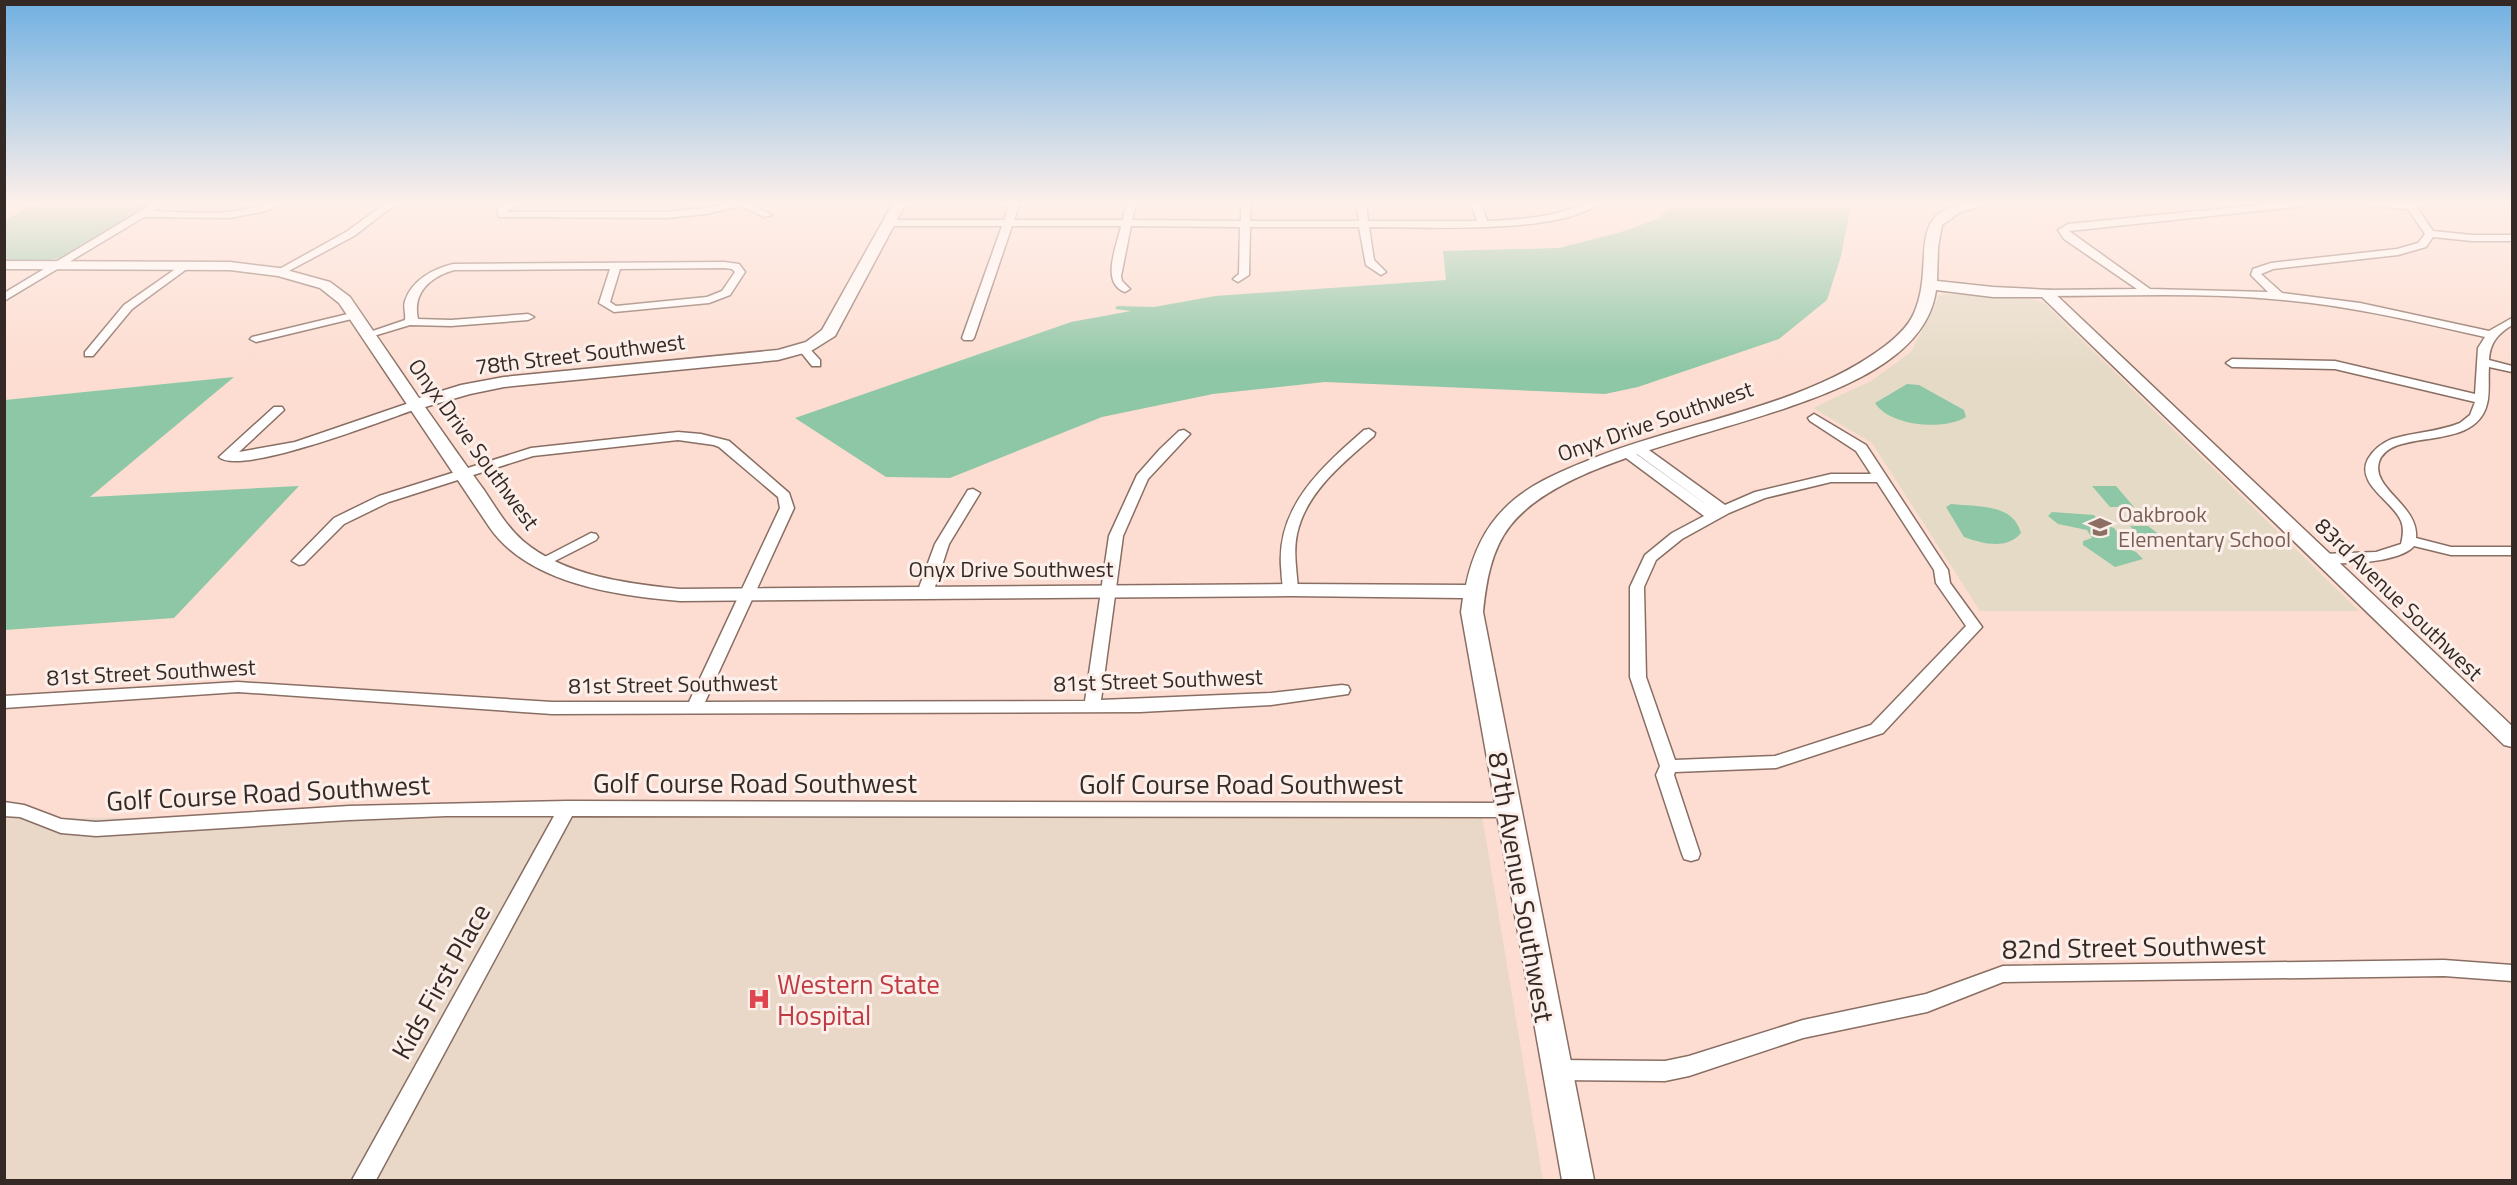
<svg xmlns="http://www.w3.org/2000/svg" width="2517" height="1185" viewBox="0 0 2517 1185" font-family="'Titillium Web',sans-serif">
  <rect width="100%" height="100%" fill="#fdddd1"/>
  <path fill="#e5dac6" d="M1946 294 2029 299 2043 302 2359 611H1980L1872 443 1813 408 1871 381 1911 352 1939 296Z"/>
  <path fill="#e9d8c7" d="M1482 815 1543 1180H5L4 818Z"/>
  <path fill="#8ec7a6" d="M37 203H152L62 257 42 263H5V220Z
    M1671 203H1851L1841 256 1827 300 1779 339 1638 387 1605 394 1325 382 1213 394 1102 417 950 478 886 477 795 418 1071 322 1131 311 1115 309 1117 306 1154 307 1215 296 1446 280 1443 251 1559 248 1621 232 1660 218Z
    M234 377 90 497 299 486 174 618 5 630V400Z
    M1907 384 1919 385 1964 410 1966 417C1944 431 1889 426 1875 403Z
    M2092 486H2116L2134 507H2110Z
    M1951 504C1977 507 2013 503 2021 533 2007 550 1983 544 1964 537L1946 507Z
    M2052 512 2094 515 2100 523 2114 528 2123 539 2120 546 2136 552 2143 559 2115 567 2083 545V541L2092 538 2087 530 2058 524 2048 516Z
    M2130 526H2148L2173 545 2150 549Z"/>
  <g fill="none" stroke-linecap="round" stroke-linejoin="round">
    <g stroke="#896e63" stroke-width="3">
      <path id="street" d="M154 203H165L153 211C179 212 205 214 230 212 248 210 265 202 282 203L267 211 230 218 144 217 4 301V293Z
        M386 203H397L354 236 283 274 274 272 346 232Z
        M505 203H516L507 212H666L706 208 731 203H749L772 215 764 217 741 206 706 214 666 218 499 217 497 210Z
        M1010 203H1020L1014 220H1123L1126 203H1136L1132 220 1241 221V203H1251L1250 221H1359L1356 203H1366L1368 221H1477L1471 203H1481L1487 221C1509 220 1531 219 1553 214 1569 211 1583 202 1599 203 1561 235 1420 227 1369 227L1374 260 1386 272 1381 275 1366 265 1359 227H1250L1249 275 1238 282 1233 279 1239 274 1240 227 1131 226 1121 276 1122 281 1130 289 1125 292C1100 283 1117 246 1121 226H1012L974 338 972 340H964L962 338 1002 226H888L883 223 888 220H1004Z
        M2279 203H2309L2304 206 2069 231 2150 289 2268 292 2251 275 2253 269 2271 263 2397 249 2418 243 2425 234 2408 209 2374 206 2369 203H2414L2433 231 2472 235H2512V241H2472L2433 237 2426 247 2398 255 2273 269 2261 274 2282 293 2360 303 2489 331 2512 318V325C2498 334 2490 342 2489 360L2512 366V372L2489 367C2488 378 2490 393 2487 404 2475 454 2391 426 2379 462 2371 489 2419 505 2416 538L2451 547H2512V555H2451L2414 546C2400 563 2337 566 2317 561L2315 558 2317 555 2322 554 2376 552 2401 544C2403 536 2404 528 2401 521 2393 501 2355 484 2368 459 2374 449 2382 443 2392 439 2415 432 2438 432 2460 423L2470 415 2475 402 2335 369 2232 367 2226 363 2232 359 2335 361 2475 394 2478 348 2485 337C2418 322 2352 306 2283 300 2204 292 2125 296 2046 296L2041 293 2046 290 2137 289 2064 239 2058 230 2068 224Z
        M724 262 739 264 745 272 730 295 709 303 614 312 599 303 610 269 454 270C430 277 412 293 418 319L451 320 528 314 534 317 528 320 451 326 410 325 367 338 361 335 405 320C406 314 403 307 405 301 412 280 433 269 453 264ZM724 268 732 269 735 272 722 291 707 297 616 306 610 302 620 269Z
        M184 263 188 264V268L132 309 93 356H85V352L124 305Z
        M356 312 360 313V317L256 342 250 339 252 337Z
        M804 346 808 347 820 360V366H812L800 351 798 349Z
        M415 401 419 402 421 405 419 408C390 418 240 477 219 457L274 407H282L284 410 239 452 295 442Z
        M1814 414 1866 445 1948 570 1950 583 1982 627 1883 733 1776 768 1675 772 1674 775 1700 854 1698 859 1691 861 1684 859 1682 854 1656 775 1660 766 1630 677V587L1645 555 1672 533 1704 516 1618 452 1620 449H1630L1714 510 1632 451 1631 448 1632 445H1642L1725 505 1755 492 1831 474H1871L1856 451 1810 421 1808 418ZM1831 482H1877L1934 570 1936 583 1966 626 1871 725 1775 756 1675 760 1646 677 1644 587 1656 560 1682 539 1729 513 1765 498Z
        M1369 429 1375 433 1374 436C1343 463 1306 492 1297 534 1293 553 1297 571 1298 590L1296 593H1286C1281 586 1282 575 1281 566 1277 506 1323 466 1364 430Z
        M1184 430 1190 434 1148 479 1123 536 1101 700 1271 693 1342 685 1348 686 1350 690 1348 694 1271 705 1140 712 552 714 238 692 4 708V696L238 682 552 702H689L780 508 778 497 719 447 714 445 678 440 533 456 389 502 344 524 304 564 299 565 292 561 334 518 379 496 531 448 678 432 701 434 729 441 789 493 794 508 705 702 1085 701 1109 536 1137 475 1160 449 1179 431Z
        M973 489 980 493 949 544 933 593 925 598 920 596 917 593 935 544 968 490Z
        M591 533 596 534 598 537 596 540 547 565H537L535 562Z
        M567 801 1509 803 1515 805 1518 810 1515 815 1509 817 572 816 376 1180H352L554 816H446L349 820 96 836 61 833 20 817 4 816V802L24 805 61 819 96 822 349 806Z
        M2444 960 2512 965V981L2444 976 2003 982 1927 1012 1803 1038 1689 1076 1665 1081 1556 1080 1548 1077 1545 1070 1548 1063 1556 1060 1665 1061 1689 1056 1803 1020 1926 994 2003 966Z"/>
    </g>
    <g stroke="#896e63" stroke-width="3">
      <path id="secondary" d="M893 203H906L835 336 811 351 778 360 504 387 470 394 425 407C445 435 464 463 484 490 496 508 507 527 523 541 564 576 629 584 680 589L1291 584 1466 585C1472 557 1483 530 1504 509 1528 484 1562 471 1594 458 1686 421 1805 407 1885 346 1898 336 1911 324 1916 308 1935 259 1902 203 1981 203L1980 206 1959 213 1942 225 1938 247 1937 281 1993 287 2051 290 2512 726V747L2504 745 2042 297H1993L1936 290C1917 428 1591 422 1510 526 1491 550 1486 583 1483 612L1594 1180H1562L1461 612 1463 598 1291 596 680 601C618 596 529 584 490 528L339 303 320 288 278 276 230 270 4 269V261L230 262 279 268 330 282 350 297 419 398 461 385 504 377 778 350 806 342 822 330Z"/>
    </g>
    <use href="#street" fill="#fff" fill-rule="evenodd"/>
    <use href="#secondary" fill="#fff" fill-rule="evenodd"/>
  </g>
  <linearGradient id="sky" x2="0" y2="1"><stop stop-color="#70b0e2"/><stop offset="0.55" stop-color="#fef0ea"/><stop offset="1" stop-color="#fef0ea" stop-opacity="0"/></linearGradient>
  <rect width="2517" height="369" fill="url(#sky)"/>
  <defs>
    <g id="school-bare" transform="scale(1.8)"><path d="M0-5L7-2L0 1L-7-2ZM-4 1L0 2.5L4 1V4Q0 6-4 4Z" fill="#8d6e63" stroke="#fcefea" stroke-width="2.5" paint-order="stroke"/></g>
    <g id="hospital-bare" transform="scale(1.8)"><path d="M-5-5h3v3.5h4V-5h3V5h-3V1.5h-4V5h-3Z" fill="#e0444e" stroke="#fcefea" stroke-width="2.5" paint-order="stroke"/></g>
  </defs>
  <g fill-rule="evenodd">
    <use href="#school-bare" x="2100" y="527"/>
    <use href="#hospital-bare" x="759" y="999"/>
  </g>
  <g text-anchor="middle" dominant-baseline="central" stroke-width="6" stroke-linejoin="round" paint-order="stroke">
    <g font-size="22" fill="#352925" stroke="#fcefea">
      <text transform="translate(580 354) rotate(-7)">78th Street Southwest</text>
      <text transform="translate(1655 421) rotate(-19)">Onyx Drive Southwest</text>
      <text transform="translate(474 444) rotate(54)">Onyx Drive Southwest</text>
      <text x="1011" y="569">Onyx Drive Southwest</text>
      <text transform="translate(2399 599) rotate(44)">83rd Avenue Southwest</text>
      <text transform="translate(151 672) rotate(-3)">81st Street Southwest</text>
      <text transform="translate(1158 680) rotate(-2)">81st Street Southwest</text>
      <text transform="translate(673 684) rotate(-1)">81st Street Southwest</text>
    </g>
    <g font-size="22" fill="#785e54" stroke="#fcefea" text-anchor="start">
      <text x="2118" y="514">Oakbrook<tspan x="2118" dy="25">Elementary School</tspan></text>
    </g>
    <g font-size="27" fill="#352925" stroke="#fcefea">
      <text x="755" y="782">Golf Course Road Southwest</text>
      <text x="1241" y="783">Golf Course Road Southwest</text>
      <text transform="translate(268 792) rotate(-3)">Golf Course Road Southwest</text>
      <text transform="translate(1522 887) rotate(80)">87th Avenue Southwest</text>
      <text transform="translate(2134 946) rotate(-1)">82nd Street Southwest</text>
      <text transform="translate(440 981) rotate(-61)">Kids First Place</text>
    </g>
    <g font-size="27" fill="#be3a42" stroke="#fcefea" text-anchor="start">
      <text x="777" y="983">Western State<tspan x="777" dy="31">Hospital</tspan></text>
    </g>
  </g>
  <rect width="2517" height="1185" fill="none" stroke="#352925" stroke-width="12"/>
</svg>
